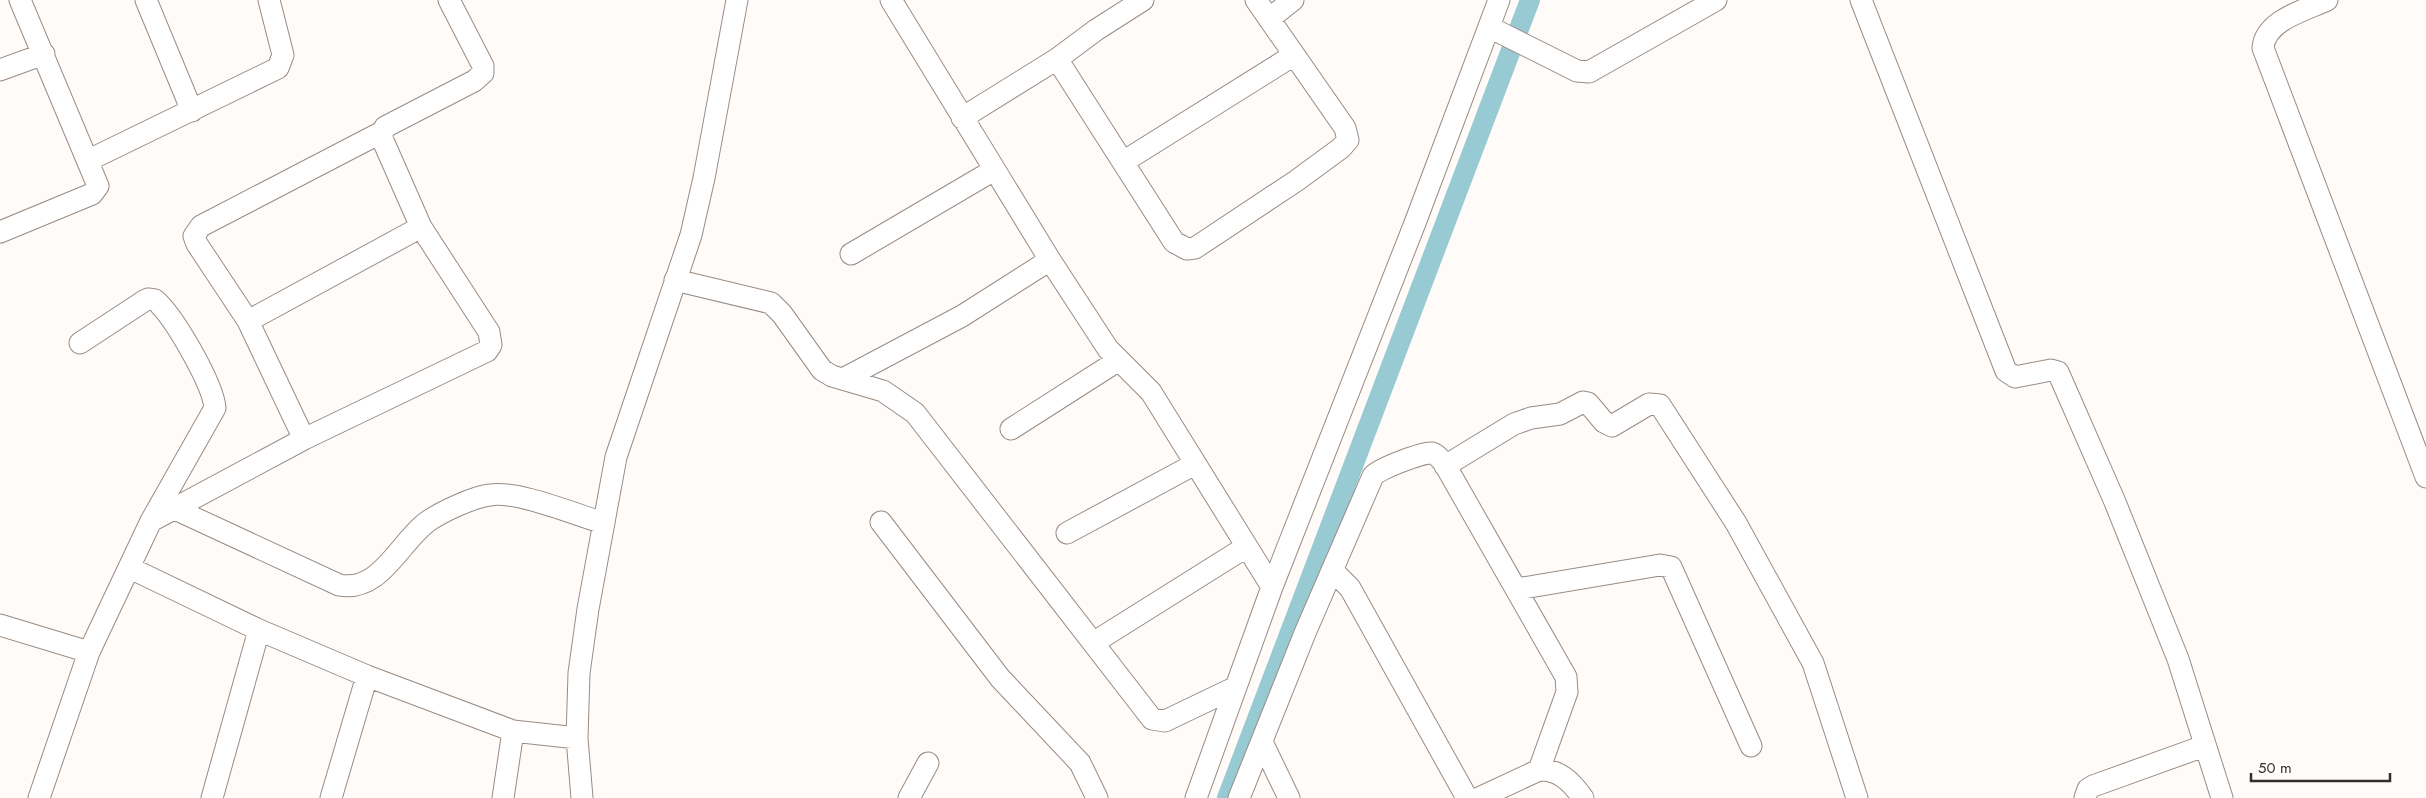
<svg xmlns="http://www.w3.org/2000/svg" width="2426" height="798" viewBox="0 0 2426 798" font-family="Jost,sans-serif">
  <rect width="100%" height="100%" fill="#fefbf9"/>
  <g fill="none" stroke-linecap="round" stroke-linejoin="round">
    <path stroke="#97cad3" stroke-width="20" d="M1227 798 1530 0"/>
    <g stroke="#998b83" stroke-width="23">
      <path id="minor" d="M146 0 192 111
        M891 0 1050 260 1108 349 1151 392 1272 587
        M1861 0 2006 371 2015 377 2051 370 2058 372 2062 381 2115 502 2178 659 2222 798
        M2327 0C2306 10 2265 20 2263 48L2426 477
        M1269 19 1293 0
        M1489 27 1577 71 1589 72 1716 0
        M1057 59 1174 242 1187 249 1195 248 1296 181 1341 148 1348 140 1345 128 1256 0
        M0 70 44 54
        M962 118 1057 59 1096 30 1143 0
        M89 160 278 68 283 55 269 0
        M1123 162 1294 55
        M0 232 92 194 98 186 20 0
        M851 254 994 170
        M675 280 771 303 782 314 822 370 832 376 883 391 915 413 1152 719 1165 721 1236 687
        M248 321 421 227
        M843 379 962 316 1050 260
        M1011 429 1119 360
        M304 439 248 321 197 244 194 236 201 226 382 132
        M1445 466 1514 424 1531 418 1560 414 1583 402 1588 403 1604 422 1612 426 1649 404 1660 405 1736 523 1813 663 1857 798
        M175 509 339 585C380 593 399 543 427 522 441 512 473 497 490 495 517 490 576 515 604 523
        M151 521 304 439 487 351 491 345 489 332 421 227 381 136 385 127 474 81 483 73V66L449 0
        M881 522 1000 678 1080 763 1097 798
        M1067 533 1195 464
        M130 568 259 630 367 676 513 731 577 738
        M1332 570 1350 588 1467 798
        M1517 589 1660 565 1671 567 1751 746
        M0 625 89 652
        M1093 643 1246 547
        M1262 742 1289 798
        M39 798 89 652 151 521 215 408C213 384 174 316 155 300L148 299 144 301 80 343
        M212 798 259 630
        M331 798 367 676
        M503 798 513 731
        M582 798 577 738 579 673 588 609 616 457 691 235 704 178 737 0
        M909 798 928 763
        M1196 798 1272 587 1415 223 1499 0
        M1239 798 1305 633 1373 476C1378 469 1423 452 1432 453 1437 454 1440 459 1444 463L1566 677 1567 692 1539 770
        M1479 798 1539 770C1560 769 1572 783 1583 798
        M2085 798 2088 789 2093 786 2204 746"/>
    </g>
    <use href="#minor" stroke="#fff" stroke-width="21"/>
  </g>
  <path d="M2251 773v8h139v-8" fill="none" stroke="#352f2c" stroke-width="2.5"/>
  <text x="2258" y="773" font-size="15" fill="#352f2c" stroke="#ffffff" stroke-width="4" paint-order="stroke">50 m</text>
</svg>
